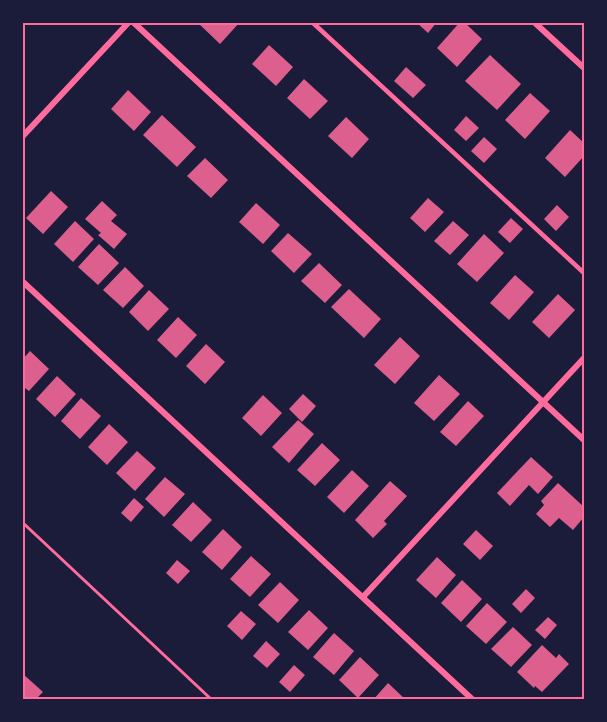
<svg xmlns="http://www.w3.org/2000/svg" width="607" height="722" viewBox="0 0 607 722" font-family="'Libre Baskerville',serif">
  <rect width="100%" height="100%" fill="#1b1b3a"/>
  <path fill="#dd5f8e" d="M197 22H240L220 44Z
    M416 22H437L428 33Z
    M460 22H464L482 39 457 67 437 48Z
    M269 45 293 67 276 86 252 64Z
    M490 55 521 84 497 110 465 81Z
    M406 67 426 85 413 98 394 81Z
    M304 79 328 101 310 119 287 98Z
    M128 90 151 112 134 131 111 109Z
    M530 93 550 111 525 139 505 120Z
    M162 115 196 147 177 167 143 135Z
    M466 116 479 128 466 141 454 130Z
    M346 117 369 139 352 158 328 136Z
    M570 130 584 143V156L565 177 545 158Z
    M484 137 497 149 484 163 471 151Z
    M205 158 228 180 211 198 187 176Z
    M51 191 68 207 43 234 26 218Z
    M428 198 444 212 425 232 410 218Z
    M102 201 117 215 111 221 127 234 114 249 98 235 101 233 85 219Z
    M256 203 280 225 263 244 239 222Z
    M557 205 569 217 556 231 544 219Z
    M511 218 523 229 510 243 498 232Z
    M75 221 94 239 73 262 54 244Z
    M453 221 469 235 450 255 434 241Z
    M288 233 312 254 294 273 271 251Z
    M484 234 504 253 477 282 457 264Z
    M99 244 119 263 98 285 78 267Z
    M319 263 342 285 325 303 301 281Z
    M125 267 144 286 123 308 103 290Z
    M515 275 534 292 509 320 490 303Z
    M349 289 381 319 364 338 331 307Z
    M149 290 169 309 148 331 129 312Z
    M558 294 575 310 549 338 532 322Z
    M178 317 197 335 176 358 157 340Z
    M400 337 420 356 395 384 374 365Z
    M206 344 225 362 205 384 186 366Z
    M30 351 49 369 29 391 22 386V360Z
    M439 375 460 394 434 421 414 403Z
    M57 376 76 394 55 417 36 399Z
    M303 394 316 406 302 422 289 409Z
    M263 395 282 413 261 436 242 418Z
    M81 398 101 416 80 439 61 421Z
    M468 401 484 416 456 446 440 432Z
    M298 420 314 434 289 463 272 447Z
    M109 424 128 442 107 465 88 447Z
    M322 443 340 460 315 486 297 470Z
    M137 451 156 468 135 491 116 473Z
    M531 457 553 477 538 494 529 485 510 506 497 493Z
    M352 470 369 486 344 513 327 497Z
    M165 477 185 494 164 517 145 499Z
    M390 481 407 496 384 521 387 524 373 538 355 520Z
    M558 483 584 507V517L573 530 559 518 550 527 536 514 544 505 541 501Z
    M134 498 144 507 131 522 121 513Z
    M193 502 212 520 191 542 172 525Z
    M223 529 242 547 222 570 202 552Z
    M476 530 493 546 480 560 463 544Z
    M251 556 271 574 250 597 230 579Z
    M437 557 456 575 436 598 416 580Z
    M177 560 190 571 178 584 166 573Z
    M462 580 482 599 461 622 441 603Z
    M280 582 299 600 278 623 258 605Z
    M526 589 535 598 521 613 512 604Z
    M487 603 507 622 486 644 466 626Z
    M309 610 328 628 308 650 288 632Z
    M241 611 256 624 242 640 227 626Z
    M548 617 557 625 545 639 535 630Z
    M513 627 532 645 511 667 491 649Z
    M334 633 354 651 334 675 313 657Z
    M266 641 280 654 267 668 253 656Z
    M542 645 556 658 559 654 569 664 542 692 535 686 534 688 517 672Z
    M360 657 379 675 358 698 339 680Z
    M294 665 305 675 290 692 279 682Z
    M22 673 43 692 35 700H22Z
    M388 683 406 700H373Z"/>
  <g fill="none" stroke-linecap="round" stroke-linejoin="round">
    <path stroke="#ff6b9d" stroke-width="3" d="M22 522 212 700"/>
    <path stroke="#ff6b9d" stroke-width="4.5" d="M312 22 584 273"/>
    <path stroke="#ff6b9d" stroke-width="6" d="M133 22 584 440
      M534 22 584 68
      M22 137 129 22
      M22 281 473 700
      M363 597 584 358"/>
  </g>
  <rect width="607" height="722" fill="none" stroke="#1b1b3a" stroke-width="48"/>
  <rect x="24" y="24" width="559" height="674" fill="none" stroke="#ff6b9d" stroke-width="2"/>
</svg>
